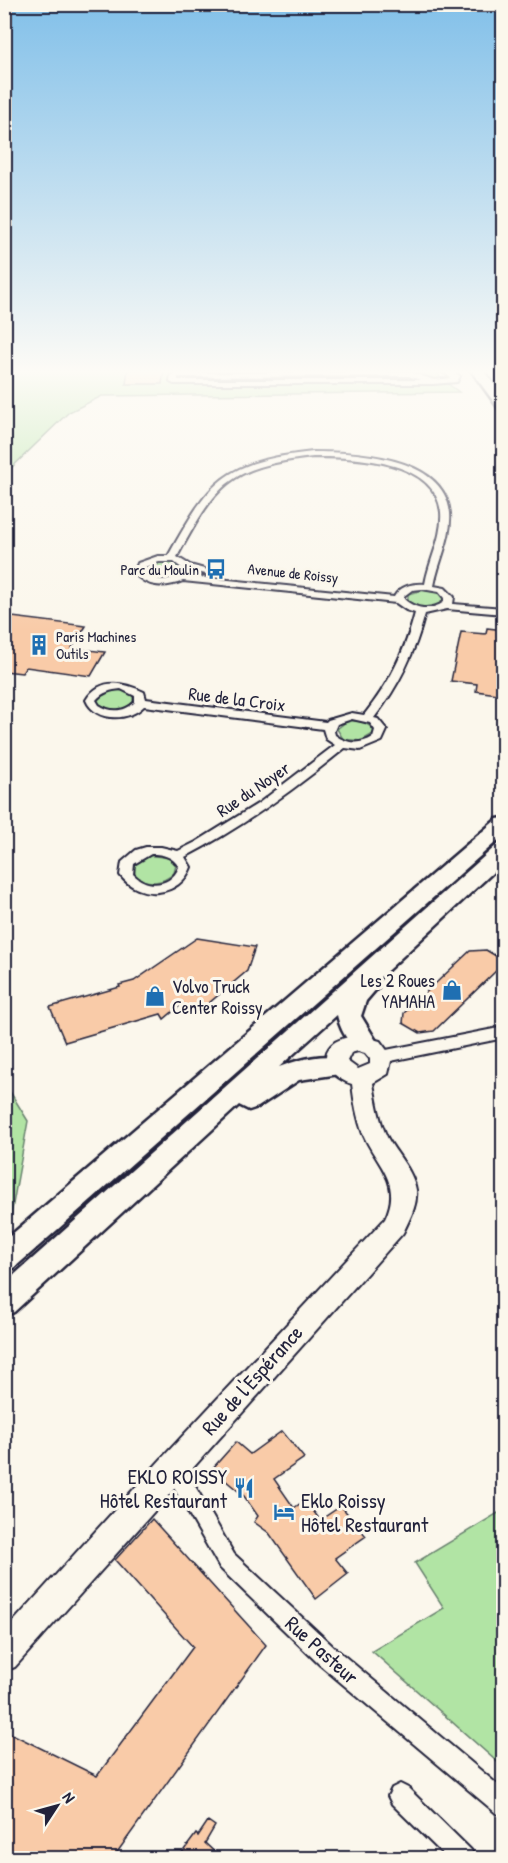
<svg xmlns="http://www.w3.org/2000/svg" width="508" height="1863" viewBox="0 0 508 1863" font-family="'Patrick Hand',sans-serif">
  <rect width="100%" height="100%" fill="#fbf7ec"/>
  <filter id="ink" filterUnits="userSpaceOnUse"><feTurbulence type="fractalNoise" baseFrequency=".0167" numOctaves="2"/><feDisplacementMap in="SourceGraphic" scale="12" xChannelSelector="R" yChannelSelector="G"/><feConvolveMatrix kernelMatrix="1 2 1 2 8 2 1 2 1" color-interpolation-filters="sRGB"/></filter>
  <g filter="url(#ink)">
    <path fill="#b1e4a4" stroke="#6a8370" stroke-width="1.5" d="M5 369H437L440 378 459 392 102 396 69 412 5 474Z
      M158 562 177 563 183 571C174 581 161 581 149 576L145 571 147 566Z
      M423 590 440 593 444 598V603C432 610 419 610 408 602V594Z
      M114 690 126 691 133 696V702C124 711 111 712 99 705L97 702 100 695Z
      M347 721C357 720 368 721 374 731L373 734 361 741 343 739 337 729Z
      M149 855 169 858 176 865 174 873C163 884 146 885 135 875L134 865 137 861Z
      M4 1082 28 1121 10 1221 5 1226Z
      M503 1510V1767L372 1651 444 1608 415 1563Z"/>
    <path fill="#f9cba8" stroke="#22223b" stroke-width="1.5" d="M128 369H164L162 384H126Z
      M4 616 86 626 72 648 105 652 91 676 26 667 22 673 4 671Z
      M487 628 504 630V695L476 691 477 684 451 681 461 632 486 634Z
      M197 938 255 947 247 971 197 1013 182 1004 164 1019 161 1014 65 1042 50 1007 120 987 119 985 134 981Z
      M486 950 496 956 500 967 434 1031 420 1033 403 1023 404 1013 470 951Z
      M282 1431 304 1458 274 1479 294 1508 305 1500 320 1520 341 1506 366 1536 335 1558 348 1574 316 1599 269 1533 254 1522 258 1516 244 1496 212 1469 236 1442 250 1454Z
      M152 1519 266 1645 113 1858H4V1730L97 1776 193 1647 115 1560Z
      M208 1821 215 1826 205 1843 221 1858H178L196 1834 198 1836Z"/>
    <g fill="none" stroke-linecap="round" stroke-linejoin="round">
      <g stroke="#22223b" stroke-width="4">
        <path id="street" d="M439 369H448L460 376 457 382 433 384H174L170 382 171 375 175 373 410 372 434 380 451 378ZM392 376H409L420 380H178V377Z
          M313 452C356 452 444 456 450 513 452 538 438 562 434 586L445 588 454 597 453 604 504 608V614L447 609 425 614C415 653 399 686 374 718L378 719 387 730 382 741 360 750 345 748C295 789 243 827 185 857L191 867C180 897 139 901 120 875L122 862 136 850 146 847H161L178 851 196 842 259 803 335 745 326 739 323 729 144 706C129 722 95 722 86 700 100 677 123 682 144 692L146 699 326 722 328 720 352 713 364 715C389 684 405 652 415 613L406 610 396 603 183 581C166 588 147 588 134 573L138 563 158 556H168C211 479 223 462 313 452ZM313 457C352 457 435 459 441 512 443 537 429 560 425 584 413 583 400 586 394 597L189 576 193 571 210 575 215 572 190 565 177 557C217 484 227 467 313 457ZM159 562H174L184 570C173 582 156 583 144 572L145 567ZM422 589 439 592 444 598V602C431 611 416 610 404 599V596L412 590ZM121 689 135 696V702C125 712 111 713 99 705L96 700C103 692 111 690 121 689ZM352 719 370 723 375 730 373 737C360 745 347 744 335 735L334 731 337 724ZM151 854C163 854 172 856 179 867 171 887 147 889 133 874L134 864Z
          M504 1027V1038L381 1063 376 1061 374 1057 376 1053 381 1051Z
          M173 1457 180 1460 234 1554 336 1649 504 1790V1816L496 1813 320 1665 220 1568 166 1474 163 1467 166 1460Z
          M400 1784 408 1788 471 1850 475 1858H447L392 1804 388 1796 392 1788Z"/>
      </g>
      <g stroke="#22223b" stroke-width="4">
        <path id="secondary" d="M358 1035 380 1041 392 1057 388 1074 373 1083C376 1101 379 1120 387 1137 396 1154 413 1170 416 1190 418 1205 409 1220 403 1233L15 1667 4 1671V1632L163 1457 385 1219C403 1182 377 1166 363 1134 357 1118 354 1101 352 1084 334 1079 314 1058 335 1042 341 1038 351 1037 358 1035ZM358 1051 365 1053 370 1059V1064L358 1069 347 1061 351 1053Z"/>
      </g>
      <g stroke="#22223b" stroke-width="5">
        <path id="primary" d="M470 369H482L504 397V410L499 409Z
          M504 818V835L14 1268 4 1271V1241L497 819Z
          M504 843V862L375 982 378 987 366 1001 361 1016 378 1044 375 1050C354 1057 341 1033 337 1015L279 1067C300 1059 324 1052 346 1059L349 1066 346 1073 299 1080 258 1107 249 1110 239 1105 14 1312 4 1316V1284L497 845Z"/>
      </g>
      <use href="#street" fill="#fbf7ec" fill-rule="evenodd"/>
      <use href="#secondary" fill="#fbf7ec" fill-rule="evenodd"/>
      <use href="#primary" fill="#fbf7ec" fill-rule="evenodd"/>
    </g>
  </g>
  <linearGradient id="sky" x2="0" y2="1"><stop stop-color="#82c0e9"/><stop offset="0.59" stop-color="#fdfbf6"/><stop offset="1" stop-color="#fdfbf6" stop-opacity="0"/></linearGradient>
  <rect width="508" height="630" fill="url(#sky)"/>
  <defs>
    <g id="bus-bare" transform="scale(1.62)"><path d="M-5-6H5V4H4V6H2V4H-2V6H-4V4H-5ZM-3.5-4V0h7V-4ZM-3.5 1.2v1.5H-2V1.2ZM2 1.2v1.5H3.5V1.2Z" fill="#1f6fb2" stroke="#fbf7ec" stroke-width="2.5" paint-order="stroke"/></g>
    <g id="building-bare" transform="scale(1.62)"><path d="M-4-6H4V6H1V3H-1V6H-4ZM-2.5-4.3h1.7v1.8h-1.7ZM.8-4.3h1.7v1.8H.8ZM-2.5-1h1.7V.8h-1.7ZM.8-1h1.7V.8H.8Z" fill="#1f6fb2" stroke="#fbf7ec" stroke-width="2.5" paint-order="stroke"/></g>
    <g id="shop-bare" transform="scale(1.62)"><path d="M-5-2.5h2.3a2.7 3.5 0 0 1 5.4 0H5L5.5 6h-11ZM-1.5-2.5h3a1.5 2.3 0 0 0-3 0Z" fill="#1f6fb2" stroke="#fbf7ec" stroke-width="2.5" paint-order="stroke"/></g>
    <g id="restaurant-bare" transform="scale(1.62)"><path d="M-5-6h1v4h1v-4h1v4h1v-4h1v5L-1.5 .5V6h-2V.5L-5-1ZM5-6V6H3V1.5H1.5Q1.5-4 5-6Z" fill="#1f6fb2" stroke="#fbf7ec" stroke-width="2.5" paint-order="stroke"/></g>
    <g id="hotel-bare" transform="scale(1.62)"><path d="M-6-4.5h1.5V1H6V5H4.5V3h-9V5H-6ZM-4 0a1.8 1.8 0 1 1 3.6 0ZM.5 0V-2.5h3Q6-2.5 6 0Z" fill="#1f6fb2" stroke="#fbf7ec" stroke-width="2.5" paint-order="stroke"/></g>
  </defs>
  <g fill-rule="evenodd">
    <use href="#bus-bare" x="216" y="569"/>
    <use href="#building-bare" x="39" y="645"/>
    <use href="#shop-bare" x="452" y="990"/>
    <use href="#shop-bare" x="155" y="996"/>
    <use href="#restaurant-bare" x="244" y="1488"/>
    <use href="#hotel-bare" x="284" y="1512"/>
  </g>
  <g text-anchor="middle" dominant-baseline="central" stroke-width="6" stroke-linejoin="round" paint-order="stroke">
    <g font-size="15" fill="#22223b" stroke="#fbf7ec" text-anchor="end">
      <text x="199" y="569">Parc du Moulin</text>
      <text x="56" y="636" text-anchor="start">Paris Machines<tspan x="56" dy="17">Outils</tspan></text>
    </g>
    <g font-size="15" fill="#22223b" stroke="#fbf7ec">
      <text transform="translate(293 573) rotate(6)">Avenue de Roissy</text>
    </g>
    <g font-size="18" fill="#22223b" stroke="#fbf7ec">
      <text transform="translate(237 699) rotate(7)">Rue de la Croix</text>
      <text transform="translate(253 789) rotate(-34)">Rue du Noyer</text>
    </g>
    <g font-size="18" fill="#22223b" stroke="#fbf7ec" text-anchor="end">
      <text x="435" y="980">Les 2 Roues<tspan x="435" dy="21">YAMAHA</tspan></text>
      <text x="172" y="986" text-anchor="start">Volvo Truck<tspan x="172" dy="21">Center Roissy</tspan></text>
    </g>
    <g font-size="21" fill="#22223b" stroke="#fbf7ec">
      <text transform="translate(252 1380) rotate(-48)">Rue de l'Espérance</text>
      <text transform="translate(322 1650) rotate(42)">Rue Pasteur</text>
    </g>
    <g font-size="21" fill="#22223b" stroke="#fbf7ec" text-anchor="end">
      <text x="227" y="1476">EKLO ROISSY<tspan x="227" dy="24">Hôtel Restaurant</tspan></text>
      <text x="301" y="1500" text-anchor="start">Eklo Roissy<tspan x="301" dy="24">Hôtel Restaurant</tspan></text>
    </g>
  </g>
  <rect width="508" height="1863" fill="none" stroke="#fbf7ec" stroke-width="24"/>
  <rect x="12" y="12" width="484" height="1839" fill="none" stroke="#22223b" stroke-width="2" filter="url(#ink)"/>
  <g transform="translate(57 1806) rotate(54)" stroke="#fbf7ec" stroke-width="4.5" paint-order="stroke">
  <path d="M0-4.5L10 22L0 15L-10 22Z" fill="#22223b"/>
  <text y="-9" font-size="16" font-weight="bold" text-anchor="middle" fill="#22223b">N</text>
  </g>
</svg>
